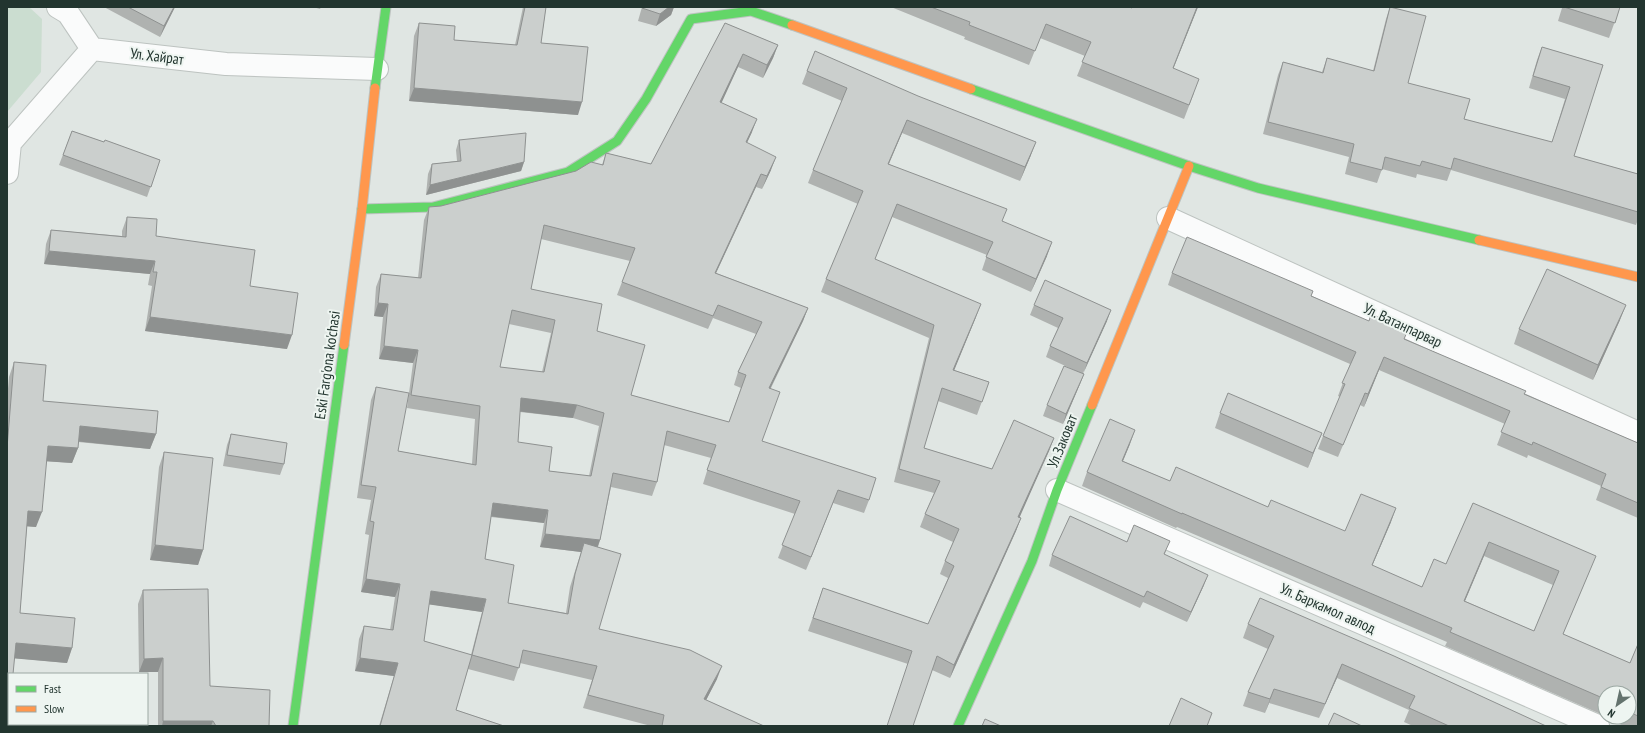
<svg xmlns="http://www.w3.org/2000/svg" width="1645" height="733" viewBox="0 0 1645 733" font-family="'PT Sans Narrow',sans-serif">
  <rect width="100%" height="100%" fill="#e0e6e3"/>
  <path fill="#cbddd0" d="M7 7H29L42 19 41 72 7 112Z"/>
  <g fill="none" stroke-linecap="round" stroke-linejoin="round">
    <g stroke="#bdc3c0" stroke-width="24">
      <path id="street" d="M58 7 68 13 92 49
        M7 173 10 143 92 49 226 64 377 69
        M1168 218 1638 433
        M1057 490 1598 726"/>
    </g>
    <g stroke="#bdc3c0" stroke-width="11">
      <path id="fast" d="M375 88 386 7
        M971 89 1189 166 1258 188 1479 240
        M362 209 433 207 568 172 617 141 646 99 691 19 751 11 792 25
        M293 726 344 345
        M958 726 1032 561 1057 490 1092 405"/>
    </g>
    <g stroke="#bdc3c0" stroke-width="11">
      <path id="slow" d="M792 25 971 89
        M1479 240 1638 277
        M344 345 362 209 375 88
        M1092 405 1189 166"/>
    </g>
    <use href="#street" stroke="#fafbfb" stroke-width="22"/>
    <use href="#fast" stroke="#63d668" stroke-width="9"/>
    <use href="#slow" stroke="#ff974d" stroke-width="9"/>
  </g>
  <path fill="#afb2b0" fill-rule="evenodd" d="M104 7H175L160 37Z
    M313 7H321L320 9Z
    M523 7H546L541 43 578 115 409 101 414 36 419 23 454 40 515 45Z
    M642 7H674L671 15 656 26 638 21Z
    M891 7H1129L1132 8V7H1198L1173 68 1194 93 1184 119 1077 76 1085 56 1040 38 1029 65 964 39 965 37Z
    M1390 7 1408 83 1464 119 1552 142 1565 99 1529 88 1537 60 1542 47 1603 65 1574 156 1638 174V219L1636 225 1451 170 1447 181 1417 174 1416 178 1382 169 1377 183 1345 174 1349 157 1263 134 1278 75 1283 62 1322 72 1327 58 1373 71 1386 19Z
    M1561 7H1620L1609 38 1558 21 1562 8Z
    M725 23 778 45 773 58 763 78 738 67 721 102 752 132 747 143 771 170 762 189 756 187 716 273 808 308 803 321 771 388 762 441 869 500 864 513 833 503 806 570 778 558 795 514 703 484 711 458 664 445 657 482 652 496 611 487 600 540 598 547 599 629 717 679 706 700 764 726H651L583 708 592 680 520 663 514 681 468 669 456 710 504 726H379L394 676 355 671 359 639 364 626 390 630 395 597 361 592 369 535 365 534 371 500 357 498 371 400 376 387 398 451 472 464 475 419 407 408 413 363 379 359 383 317 374 316 376 287 381 274 418 278 424 220 429 207 441 206 602 165 606 153 651 164ZM541 239 630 261 617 295 708 329 713 318 756 334 738 372 734 385 741 388 729 422 631 395 597 331 531 289ZM509 324 551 333 542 372 500 367ZM520 412 573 418 599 426 589 476 549 471 518 442ZM491 517 544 523 540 547 581 552 570 587 566 613 508 603 485 559ZM429 604 482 612 471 655 424 641Z
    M807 71 1031 155 1020 181 902 133 889 164 1003 221 1047 256 1031 292 982 270 987 255 892 217 875 259 976 317 954 370 989 382 977 415 938 401 924 448 992 469 1054 438 1049 451 1019 517 1021 518 1016 531 950 678 932 670 908 664 808 631 823 588 928 624 948 578 940 574 945 561 953 542 920 527 925 514 934 493 894 482 929 338 821 292 826 279 858 204 808 183 813 170 842 101 802 84Z
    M72 131 104 142 160 160 147 197 59 165Z
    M459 140 524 162 521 171 426 195 428 174 432 164 457 161 456 150Z
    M127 217 156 236 250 286 287 349 145 331 152 286 148 285 150 274 44 264 46 244 51 230 122 236V231Z
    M1172 273 1313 291 1311 296 1524 394 1638 443V518L1596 500 1601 486 1528 455 1527 458 1497 445 1505 424 1379 370 1364 407 1360 405 1338 457 1318 449 1323 436 1340 397 1338 396 1350 364 1168 285Z
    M1034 305 1107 321 1083 373 1084 374 1080 384 1063 424 1043 416 1047 405 1074 370 1046 357 1050 346 1058 328 1030 315Z
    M1620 320 1593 380 1514 344 1519 329Z
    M14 362 43 401 156 434 150 449 78 442V448L72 463 46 461 36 527 27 526 20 613 72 648 67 663 14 658 7 726V400L9 377Z
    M1220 413 1316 447 1308 468 1215 428Z
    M231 434 284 464 280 475 223 466 227 445Z
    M1130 444 1123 461 1170 481 1268 507 1345 531 1391 522 1372 566 1422 587 1446 564 1473 503 1590 570 1563 634 1630 663 1638 644V726H1624L1609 720 1606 717H1629V693H1605V716L1603 715 1445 646 1447 642 1177 527 1176 528 1082 486 1087 472ZM1484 556 1553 585 1534 631 1465 601Z
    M164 452 203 550 198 565 150 560 159 467Z
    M1127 542 1166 551 1164 555 1204 585 1187 622 1143 602 1140 608 1049 566 1052 555Z
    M143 590 210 686 269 726H158V672H139L138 604Z
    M1248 624 1546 726H1413L1404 722 1409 710 1337 678 1319 718 1269 703 1265 713 1243 706 1248 692 1268 649 1243 638Z"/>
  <path fill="#8e9190" d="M174 7H175L160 37 164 26Z
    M669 7H674L671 15 656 26 660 14Z
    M1197 7H1198L1168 82 1173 68Z
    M778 45 773 58 763 78 767 65Z
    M743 54 738 67 716 115 720 102Z
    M414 88 582 102 578 115 409 101Z
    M757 119 752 132 741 155 746 142Z
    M907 120 902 133 883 177 888 164Z
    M1036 142 1031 155 1020 181 1025 167Z
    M776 157 771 170 762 189 767 176Z
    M524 162 521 171 426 195 430 185Z
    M761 174 756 187 710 286 715 273Z
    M1052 242 1047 256 1031 292 1036 279Z
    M49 251 155 261 150 274 44 264Z
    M378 303 388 304 383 317 374 316Z
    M981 304 976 317 949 383 953 370Z
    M1626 305 1620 320 1593 380 1598 365Z
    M808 308 803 321 764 401 769 388Z
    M1111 310 1107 321 1083 374 1087 363Z
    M150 317 292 335 287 349 145 331Z
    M384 346 418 350 413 363 379 359Z
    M1384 357 1379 370 1364 407 1368 394Z
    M1084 374 1080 384 1063 424 1066 414Z
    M521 398 577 405 573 418 516 411Z
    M80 426 156 434 150 449 74 441Z
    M1135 430 1130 444 1117 475 1122 461Z
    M1322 433 1316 447 1308 468 1313 453Z
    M1054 438 1049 451 1014 530 1018 517Z
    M48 446 78 448 72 463 42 461Z
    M838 490 833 503 806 570 811 557Z
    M493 503 548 510 544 523 488 516Z
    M1396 508 1391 522 1366 580 1372 565Z
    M28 511 42 512 36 527 22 526Z
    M1021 518 1016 531 950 678 954 665Z
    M545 534 600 540 595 554 584 543 581 552 540 547Z
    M1489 542 1484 556 1459 615 1464 601Z
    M155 545 203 550 198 565 150 560Z
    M1208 575 1204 585 1187 622 1191 612Z
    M366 579 400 584 395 597 361 592Z
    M431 591 486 599 482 612 426 604Z
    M16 643 72 648 67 663 10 658Z
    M163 658 158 672H139L144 659Z
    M360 658 398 663 394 676 355 671Z
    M1342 664 1337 678 1319 718 1325 704Z
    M722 666 717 679 700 712 704 699Z
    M1274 689 1269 703 1265 713 1270 699Z
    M163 721H213L211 726H162Z"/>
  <path fill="#cbcfcd" stroke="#8e9190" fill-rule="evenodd" d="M128 7H174L164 26Z
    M525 7H546L541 43 588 47 582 102 414 88 419 23 455 26 454 40 517 45Z
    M643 7H669L660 14 642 8Z
    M931 7H1129L1132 8V7H1197L1173 68 1199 79 1189 105 1082 62 1091 42 1046 24 1035 51 969 25 970 22Z
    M1390 7 1426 16 1408 83 1470 99 1464 119 1552 142 1570 87 1533 76 1542 47 1603 65 1574 156 1638 174V212L1454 158 1451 169 1422 161 1420 166 1385 157 1382 170 1350 162 1354 144 1268 122 1283 62 1323 73 1327 58 1374 71Z
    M1564 7H1620L1615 23Z
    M725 23 778 45 767 65 743 54 720 102 757 119 746 142 776 157 767 176 761 174 715 273 808 308 769 388 780 392 762 441 876 478 869 500 838 490 811 557 782 545 800 501 707 470 716 445 667 431 657 482 613 473 600 540 545 534 548 510 493 503 485 559 514 565 508 603 568 614 575 574 584 543 621 554 599 629 690 650 722 666 704 699 764 726H662L664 715 588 695 597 666 523 650 519 668 472 655 456 710 504 726H380L398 663 360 658 364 626 393 630 400 584 366 579 374 522 370 521 376 487 361 485 376 387 409 393 398 451 476 465 480 406 411 395 418 350 384 346 388 304 378 303 381 274 421 278 429 207 441 206 576 171 591 162 603 165 606 153 651 164ZM544 225 635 248 622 282 713 316 718 305 762 322 738 372 746 375 729 422 631 395 645 345 597 331 602 304 531 289ZM512 310 555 320 544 372 500 367ZM521 398 577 405 604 413 591 476 549 471 552 447 518 442ZM431 591 486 599 472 655 424 641Z
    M815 51 918 96 1036 142 1025 167 907 120 888 164 1007 209 1002 221 1052 242 1036 279 986 257 993 242 897 204 875 259 981 304 953 370 989 382 982 402 942 388 924 448 992 469 1014 420 1054 438 1018 517 1021 518 954 665 937 656 913 726H887L912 651 813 618 823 588 928 624 954 566 945 561 959 529 925 514 940 481 899 469 934 325 826 279 863 191 813 170 847 88 807 71Z
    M72 131 104 142 105 140 160 160 151 187 63 155Z
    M526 133 524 162 430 185 432 164 461 161 459 140Z
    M127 217 157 219 156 236 255 250 250 286 298 293 292 335 150 317 157 272H153L155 261 49 251 51 230 126 237Z
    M1187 237 1313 291 1311 296 1369 321 1371 314 1408 330 1404 339 1526 391 1524 394 1638 443V503L1601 487 1606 474 1533 442 1532 445 1501 432 1510 411 1384 357 1368 394 1365 393 1343 445 1323 436 1345 384 1342 383 1356 352 1172 273Z
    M1547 269 1626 305 1598 365 1519 329Z
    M1045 280 1111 310 1087 363 1050 346 1063 318 1034 305Z
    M14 362 46 365 43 401 158 411 156 434 80 426 78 448 48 446 42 512 28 511 20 613 75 618 72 648 16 643 13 674H9V724H58V726H7V448Z
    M1064 366 1084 374 1066 414 1047 405Z
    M1228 393 1322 433 1313 453 1220 413Z
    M1110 419 1135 430 1122 461 1170 481 1176 467 1268 507 1271 500 1345 531 1361 494 1396 508 1372 565 1422 587 1434 559 1446 564 1473 503 1596 556 1563 634 1630 663 1638 644V716L1629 712V693H1605V699L1450 632 1452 628 1182 513V514L1087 472ZM1489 542 1559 571 1534 631 1464 601Z
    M231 434 287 443 284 464 227 455Z
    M164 452 213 458 203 550 155 545Z
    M1070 516 1127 542 1134 525 1170 541 1164 554 1208 575 1191 612 1147 591 1144 597 1052 555Z
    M208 589 210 686 270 690 269 726H216L213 721H163V658L144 659 143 590Z
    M1260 598 1394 656 1546 726H1449L1409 708 1415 696 1342 664 1325 704 1274 689 1270 699 1248 692 1274 636 1248 624Z
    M1181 698 1212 713 1207 726H1169Z
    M1334 713 1362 726H1328Z
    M985 719 1001 726H982Z"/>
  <g text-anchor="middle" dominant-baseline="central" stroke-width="4" stroke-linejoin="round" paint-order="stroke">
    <g font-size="15" fill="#22352f" stroke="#eef5f1">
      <text transform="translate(157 56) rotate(7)">Ул. Хайрат</text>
      <text transform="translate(1403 325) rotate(25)">Ул. Ватанпарвар</text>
      <text transform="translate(327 365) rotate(-82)">Eski Farg'ona ko'chasi</text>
      <text transform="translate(1062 441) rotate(-68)">Ул.Заковат</text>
      <text transform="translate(1328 608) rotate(24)">Ул. Баркамол авлод</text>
    </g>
  </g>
  <rect width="1645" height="733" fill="none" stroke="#22352f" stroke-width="16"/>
  <rect x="8" y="673" width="140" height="52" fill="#eef5f1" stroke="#9ca8a3"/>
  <rect x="16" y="686" width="20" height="6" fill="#63d668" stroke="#9ca8a3"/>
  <text x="44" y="693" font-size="12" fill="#22352f">Fast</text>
  <rect x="16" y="706" width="20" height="6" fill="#ff974d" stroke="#9ca8a3"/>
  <text x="44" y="713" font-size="12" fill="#22352f">Slow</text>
  <g transform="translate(1617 705) rotate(214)"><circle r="19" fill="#eef5f1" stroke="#9ca8a3"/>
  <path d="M0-3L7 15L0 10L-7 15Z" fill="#64736e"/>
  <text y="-6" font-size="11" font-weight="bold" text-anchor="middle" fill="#22352f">N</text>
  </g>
</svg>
